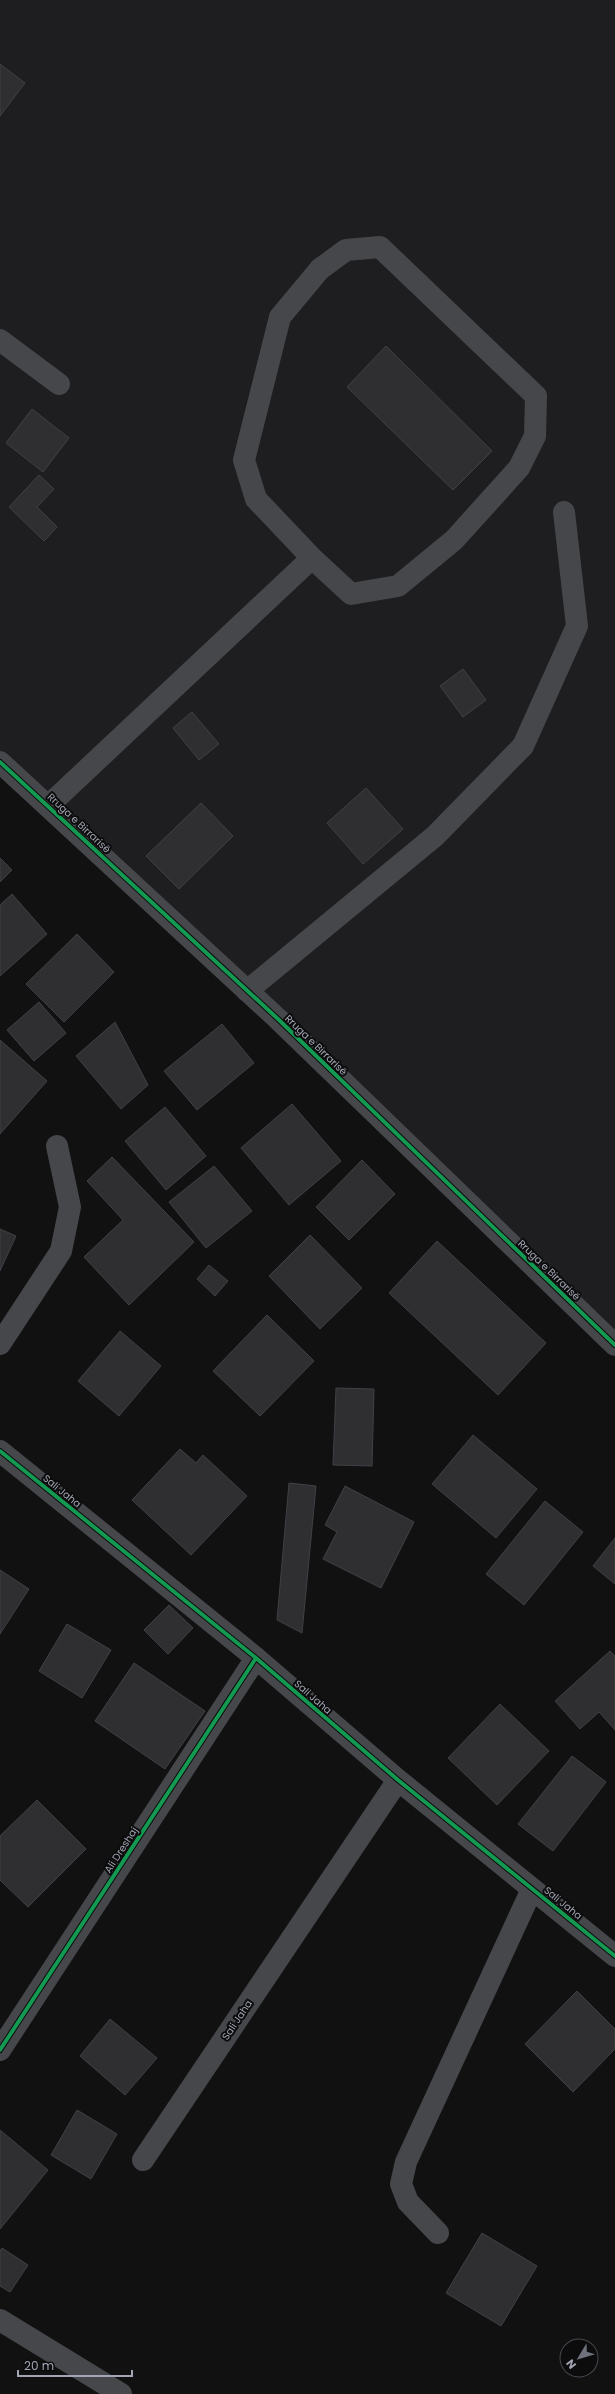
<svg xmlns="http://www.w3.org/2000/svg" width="615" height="2394" viewBox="0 0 615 2394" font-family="Poppins,sans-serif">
  <rect width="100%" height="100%" fill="#111112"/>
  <path fill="#1e1e20" d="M0 0H615V1345L0 762Z"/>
  <path fill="#2f2f31" stroke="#404146" d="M0 64 25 83 0 116Z
    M386 346 492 451 453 490 347 387Z
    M32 409 69 438 43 472 6 443Z
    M39 475 54 489 37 507 57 527 44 541 9 507Z
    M463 669 486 700 463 717 440 686Z
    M192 712 219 744 199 760 173 728Z
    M366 788 403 829 363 864 327 823Z
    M201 803 233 836 179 889 146 856Z
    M0 858 12 870 0 882Z
    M12 894 47 934 0 976V905Z
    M77 934 114 972 64 1022 26 984Z
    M39 1002 66 1033 34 1061 7 1030Z
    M115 1022 148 1085 121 1109 76 1056Z
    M222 1024 254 1063 197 1110 164 1071Z
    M0 1040 47 1081 0 1134Z
    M292 1104 341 1161 289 1205 241 1148Z
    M165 1107 206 1156 166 1190 125 1141Z
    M112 1157 194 1242 129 1305 84 1257 123 1220 87 1181Z
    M362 1160 395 1194 349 1240 316 1207Z
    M214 1166 252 1211 206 1248 169 1202Z
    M0 1229 16 1236 0 1271Z
    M310 1235 362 1288 320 1329 269 1276Z
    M437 1241 546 1343 498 1395 389 1293Z
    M209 1265 228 1281 215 1296 197 1279Z
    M267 1315 314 1361 260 1416 213 1371Z
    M120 1331 161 1366 119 1416 78 1381Z
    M336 1388 374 1389 372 1466 333 1465Z
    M473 1435 537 1489 496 1538 432 1484Z
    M180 1449 196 1463 203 1455 247 1496 191 1555 132 1500Z
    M289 1483 316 1486 302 1633 277 1620Z
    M345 1486 414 1522 381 1588 323 1559 337 1532 325 1525Z
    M545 1501 583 1532 524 1605 486 1574Z
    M615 1538V1584L593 1566Z
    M0 1570 29 1589 0 1634Z
    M169 1605 193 1628 168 1654 144 1630Z
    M67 1624 111 1650 82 1698 39 1671Z
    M610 1651 615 1656V1730L599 1712 580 1729 555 1701Z
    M134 1663 205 1711 165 1769 95 1721Z
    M500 1704 549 1751 497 1805 448 1758Z
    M572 1756 606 1782 553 1851 518 1824Z
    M37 1800 86 1849 28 1907 0 1880V1836Z
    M577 1991 615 2029V2049L573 2092 525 2044Z
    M110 2019 157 2058 125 2095 80 2056Z
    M77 2110 117 2134 91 2179 51 2155Z
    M0 2130 48 2170 0 2229Z
    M482 2233 537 2266 501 2326 446 2293Z
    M2 2248 28 2265 10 2292 0 2286V2251Z"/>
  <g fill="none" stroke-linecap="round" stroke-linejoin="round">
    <path stroke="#46474a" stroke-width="22" d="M0 340 59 384
      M0 762 278 1019 615 1345
      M48 806 312 558 256 499 244 460 280 317 320 269 346 250 380 247 536 396 535 436 519 468 454 540 398 586 351 594 312 558
      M247 991 435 836 523 746 577 626 564 512
      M0 1344 61 1251 70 1207 57 1146
      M0 1451 256 1658 398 1780 615 1956
      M0 2050 256 1658
      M143 2160 398 1780
      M438 2233 408 2202 401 2184 406 2162 532 1889
      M0 2320 121 2394"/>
    <g stroke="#0c0c0d" stroke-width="6">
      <path id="cycleway" d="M0 762 278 1019 615 1345
        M0 1451 256 1658 398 1780 615 1956
        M0 2050 256 1658"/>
    </g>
    <use href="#cycleway" stroke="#139951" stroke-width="4"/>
  </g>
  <g text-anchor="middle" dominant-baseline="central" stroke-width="4" stroke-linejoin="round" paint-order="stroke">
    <g font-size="10" fill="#a2a5b3" stroke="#0c0c0d">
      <text transform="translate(79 823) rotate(43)">Rruga e Birrarisë</text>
      <text transform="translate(316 1045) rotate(44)">Rruga e Birrarisë</text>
      <text transform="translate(549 1270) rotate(44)">Rruga e Birrarisë</text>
      <text transform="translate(62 1491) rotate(39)">Sali Jaha</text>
      <text transform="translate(313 1697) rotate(41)">Sali Jaha</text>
      <text transform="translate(121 1850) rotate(-57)">Ali Dreshaj</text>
      <text transform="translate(563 1903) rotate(39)">Sali Jaha</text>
      <text transform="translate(237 2020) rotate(-56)">Sali Jaha</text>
    </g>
  </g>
  <g transform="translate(579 2358) rotate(232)"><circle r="19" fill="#0c0c0d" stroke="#48494f"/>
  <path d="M0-3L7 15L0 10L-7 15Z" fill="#6f717b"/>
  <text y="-6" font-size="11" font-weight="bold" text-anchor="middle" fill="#a2a5b3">N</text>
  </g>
  <path d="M18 2370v6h114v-6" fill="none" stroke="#a2a5b3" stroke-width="2"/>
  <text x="24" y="2370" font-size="12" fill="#a2a5b3" stroke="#0c0c0d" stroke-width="3" paint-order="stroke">20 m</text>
</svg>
